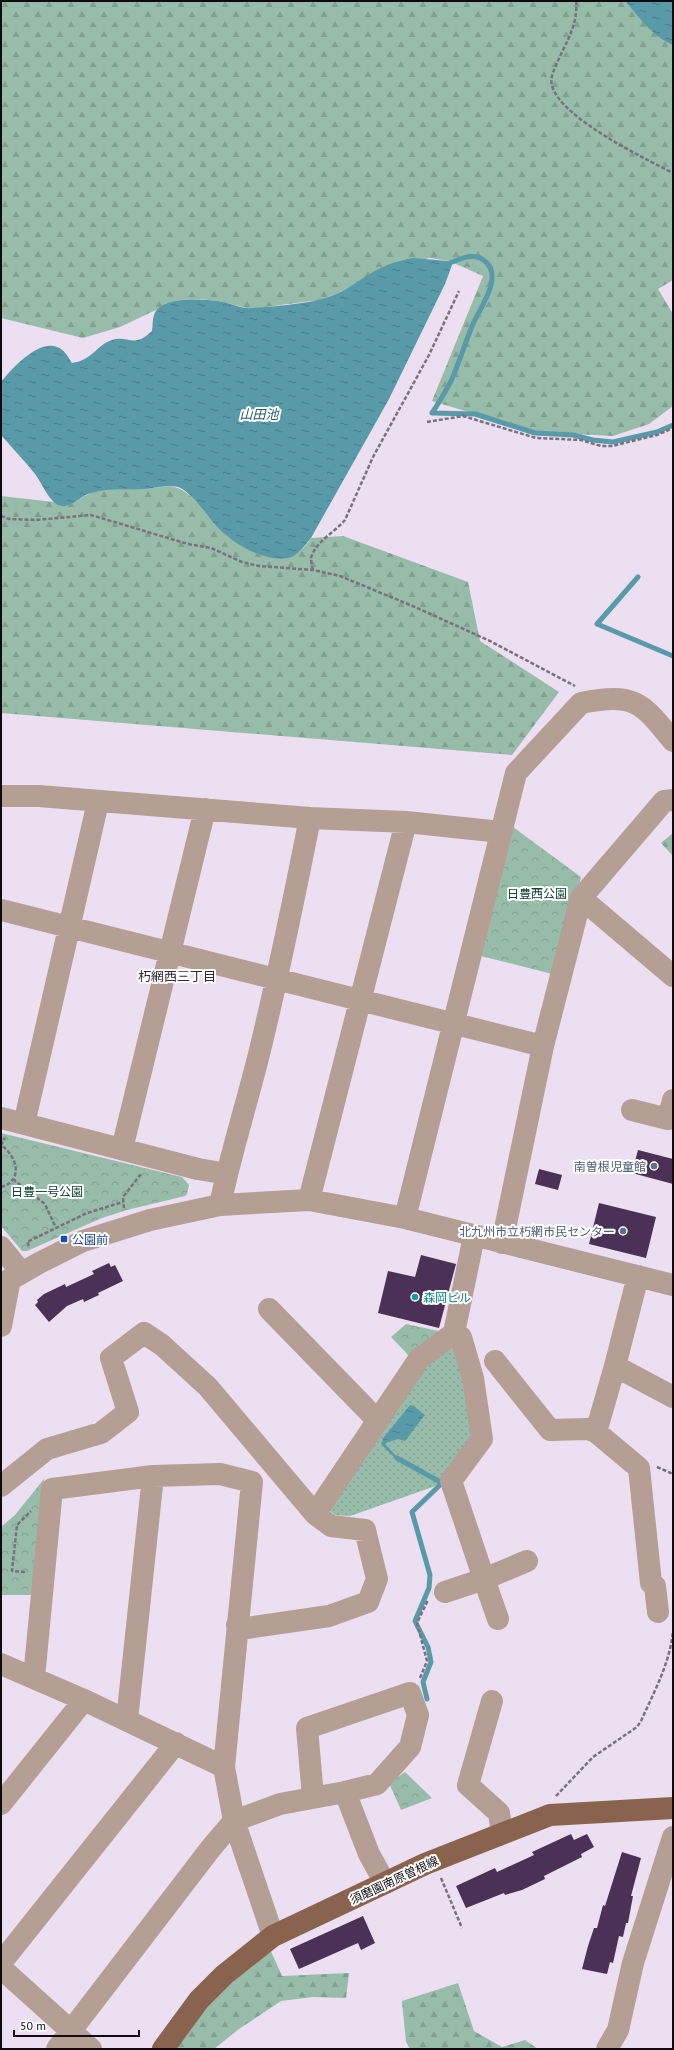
<svg xmlns="http://www.w3.org/2000/svg" width="674" height="2050" viewBox="0 0 674 2050" font-family="'PT Sans','Noto Sans JP',sans-serif">
  <defs>
    <pattern id="forest-firs" width="22" height="20" patternUnits="userSpaceOnUse"><rect width="22" height="20" fill="#98bcaa"/><path d="M5 1l3.5 6h-7zM16 11l3.5 6h-7z" fill="#82a091"/></pattern>
    <pattern id="park-crowns" width="20" height="18" patternUnits="userSpaceOnUse"><rect width="20" height="18" fill="#98bcaa"/><path d="M2 6a3 3 0 1 1 6 0M12 15a3 3 0 1 1 6 0" fill="none" stroke="#82a091"/></pattern>
    <pattern id="garden-dots" width="8" height="8" patternUnits="userSpaceOnUse"><rect width="8" height="8" fill="#98bcaa"/><path d="M2 2h.1M6 6h.1" fill="none" stroke="#82a091" stroke-width="1.8" stroke-linecap="round"/></pattern>
    <pattern id="water-ripples" width="26" height="14" patternUnits="userSpaceOnUse"><rect width="26" height="14" fill="#599aa9"/><path d="M2 4q2-2 4 0t4 0M15 11q2-2 4 0t4 0" fill="none" stroke="#487c88"/></pattern>
  </defs>
  <rect width="100%" height="100%" fill="#ecdff2"/>
  <path fill="url(#forest-firs)" d="M1 1H625L651 30 673 45V280L658 289 673 314V406L649 424 613 436 535 432 432 401 483 276 449 261 429 258 353 285 336 294 319 300 250 309 223 302 201 299 180 300 165 304 156 310 120 327 83 338 1 318Z
    M170 486C192 489 203 512 217 527 234 544 276 570 299 552 304 548 308 543 311 538L343 536 468 582 480 641 559 692 512 755 1 713V496L54 502C69 511 81 496 96 491 109 487 122 489 136 489 147 489 159 487 170 486Z
    M673 833V856L661 843Z
    M270 1949 282 1976 349 1973 346 1998 313 1997 281 2001 239 2029 214 2049H175L212 2000Z
    M458 1983 474 2031 502 2047 525 2040 538 2049H410L406 2042 402 2001Z"/>
  <path fill="url(#park-crowns)" d="M513 827 581 877 556 975 481 956Z
    M1 1133 182 1177 189 1185 187 1194 185 1196 127 1210 102 1218 27 1251H22L1 1226Z
    M406 1324 448 1333 411 1358 391 1337Z
    M44 1479 35 1595H1V1527L15 1515Z
    M405 1772 432 1798 401 1810 389 1783Z"/>
  <path fill="url(#garden-dots)" d="M459 1343 478 1436 447 1482 350 1516 335 1515 328 1509 422 1369Z"/>
  <path fill="url(#water-ripples)" d="M625 1H673V45C653 37 639 17 625 1Z
    M413 258 448 261 452 265 445 284 389 399 311 538C305 545 299 555 289 558 264 563 232 543 216 526 207 516 191 491 178 487 168 484 156 488 145 489 125 490 108 487 88 494 80 497 68 510 58 505 48 500 42 483 35 474 24 460 12 448 1 435V382C11 369 39 339 57 347 64 349 68 357 72 363 93 360 95 346 112 340 129 335 133 349 152 331 153 325 152 316 156 311 166 296 207 299 223 302 233 304 242 309 252 308 278 306 313 304 336 294 352 287 365 275 381 268 391 263 401 260 413 258Z
    M410 1405 414 1406 425 1415 405 1441 398 1439 386 1443V1445L398 1458 396 1459 381 1444 384 1437Z"/>
  <g fill="none" stroke-linecap="round" stroke-linejoin="round">
    <path stroke="#599aa9" stroke-width="5" d="M450 263C462 258 476 251 487 263 502 279 480 308 473 324 465 343 459 363 451 381 445 392 439 403 432 413L475 414 535 433 573 435 593 440 613 442 657 432 673 425
      M638 577 597 624 673 656
      M397 1458 442 1483 412 1512 430 1575 429 1588 415 1621 428 1647 431 1662 423 1682 427 1699"/>
  </g>
  <path fill="#4b3155" d="M638 1150 673 1159V1184L632 1173Z
    M539 1169 562 1175 558 1190 535 1184Z
    M599 1203 656 1217 646 1258 589 1244Z
    M421 1255 456 1264 439 1328 378 1313 388 1271 415 1277Z
    M109 1263 111 1267 115 1265 123 1281 98 1293 99 1295 84 1302 83 1299 67 1306 49 1322 35 1305 38 1302 37 1300 44 1294 65 1284 66 1287 94 1274 92 1271Z
    M571 1834 574 1840 587 1834 594 1847 581 1854 582 1857 544 1876 545 1879 522 1890 505 1895 504 1893 466 1908 456 1886 495 1868 497 1872 534 1855 532 1852Z
    M622 1852 641 1858 631 1896H633L628 1923H626L623 1937 619 1936 613 1963 610 1962 607 1974 582 1969 588 1946 594 1928H597L603 1905 605 1906Z
    M363 1916 375 1943 361 1950 358 1943 299 1969 290 1949Z"/>
  <g fill="none" stroke-linecap="round" stroke-linejoin="round">
    <path stroke="#7a717e" stroke-width="2.5" stroke-dasharray="4 2" stroke-linecap="butt" d="M576 1C579 29 560 50 552 76 542 110 648 160 673 173
      M427 422 463 416 536 438 581 440 601 446H612L657 435 673 428
      M1 516 9 519 36 520 91 515 188 544 211 548 242 562 259 566 313 570 340 576 415 607 490 641 575 686
      M313 570C312 567 311 561 311 558 315 542 335 532 345 520L373 457 429 355 459 291
      M13 1179 45 1204 56 1228
      M1 1187C24 1181 17 1156 1 1145L5 1138
      M124 1208 123 1197 141 1174
      M29 1246 27 1242 87 1213 123 1202
      M657 1467 673 1474
      M25 1572 12 1571 17 1525 31 1511
      M420 1678 427 1661 417 1623 428 1600
      M556 1796 593 1757 637 1727 641 1721C654 1692 670 1663 673 1631
      M441 1878 462 1928"/>
    <path stroke="#b59e93" stroke-width="22" d="M1 796H39L310 818 406 822 501 832
      M581 898 673 976
      M1 910 543 1046
      M632 1110 668 1119 673 1100
      M1 1118 198 1169 227 1174
      M24 1124 98 802
      M122 1149 205 809
      M309 1200 406 822
      M220 1205C231 1152 248 1100 261 1046 279 971 295 894 310 818
      M405 1218 516 773 581 703C634 693 641 701 673 741
      M502 1243 543 1046 581 898 664 801 673 800
      M1 1247 21 1272
      M1 1285 39 1263 83 1241 150 1220 220 1205 309 1200 405 1218 673 1285
      M269 1309 378 1421
      M1 1326 10 1279
      M495 1361 550 1430 588 1429 596 1432 639 1468 651 1583 655 1586 658 1612
      M615 1366 673 1397
      M596 1432 615 1366 638 1276
      M1 1486 47 1449 101 1433 128 1412 111 1358 144 1333 162 1345 208 1387 315 1514 419 1359 454 1333 474 1236
      M445 1592 484 1579 451 1481 482 1439 473 1378 461 1337 454 1333
      M498 1619 484 1579 527 1561
      M237 1625 247 1628 329 1616 368 1602 377 1579 365 1530 331 1526 315 1514
      M1 1664 84 1700 224 1767
      M34 1678 52 1489 153 1476 220 1474 252 1482 224 1767 234 1821 273 1936
      M492 1701 468 1785 499 1813 502 1833
      M127 1720 153 1476
      M345 1792 369 1854 385 1883
      M1 1804 84 1700
      M1 1963 176 1743
      M1 1968 91 2049
      M57 2049 211 1848 234 1821 280 1804 345 1792 377 1784 410 1747 418 1715 410 1693 307 1728 313 1797
      M607 2049 618 2030 633 1963 673 1837"/>
    <path stroke="#8a634f" stroke-width="22" d="M163 2049 199 2000 224 1975 273 1936 385 1883 425 1864 550 1815 673 1808"/>
  </g>
  <g fill="#5c6f8a" stroke="#fff" stroke-width="1.5">
    <circle cx="654" cy="1166" r="4"/>
    <circle cx="623" cy="1231" r="4"/>
  </g>
  <rect fill="#1a4fb4" stroke="#fff" stroke-width="1.5" x="60" y="1235" width="8" height="8" rx="2"/>
  <circle fill="#0f9aa8" stroke="#fff" stroke-width="1.5" cx="415" cy="1297" r="4"/>
  <g text-anchor="middle" dominant-baseline="central" stroke-width="4" stroke-linejoin="round" paint-order="stroke">
    <g font-size="12" fill="#13422f" stroke="#fff">
      <text x="537" y="893">日豊西公園</text>
      <text x="47" y="1191">日豊一号公園</text>
    </g>
    <g font-size="12" fill="#4e5e75" stroke="#fff" text-anchor="end">
      <text x="646" y="1166">南曽根児童館</text>
      <text x="615" y="1231">北九州市立朽網市民センター</text>
    </g>
    <g font-size="12" fill="#164399" stroke="#fff" text-anchor="start">
      <text x="72" y="1239">公園前</text>
    </g>
    <g font-size="12" fill="#0d838f" stroke="#fff" text-anchor="start">
      <text x="423" y="1297">森岡ビル</text>
    </g>
    <g font-size="12" fill="#0f0a10" stroke="#fff">
      <text transform="translate(394 1880) rotate(-25)">須磨園南原曽根線</text>
    </g>
    <g font-size="13" font-style="italic" fill="#275d69" stroke="#fff">
      <text x="259" y="414">山田池</text>
    </g>
    <g font-size="13" fill="#332937" stroke="#fff">
      <text x="177" y="976">朽網西三丁目</text>
    </g>
  </g>
  <rect width="674" height="2050" fill="none" stroke="#0f0a10" stroke-width="4"/>
  <path d="M14 2030v6h125v-6" fill="none" stroke="#0f0a10" stroke-width="2"/>
  <text x="20" y="2030" font-size="12" fill="#0f0a10" stroke="#ffffff" stroke-width="3" paint-order="stroke">50 m</text>
</svg>
